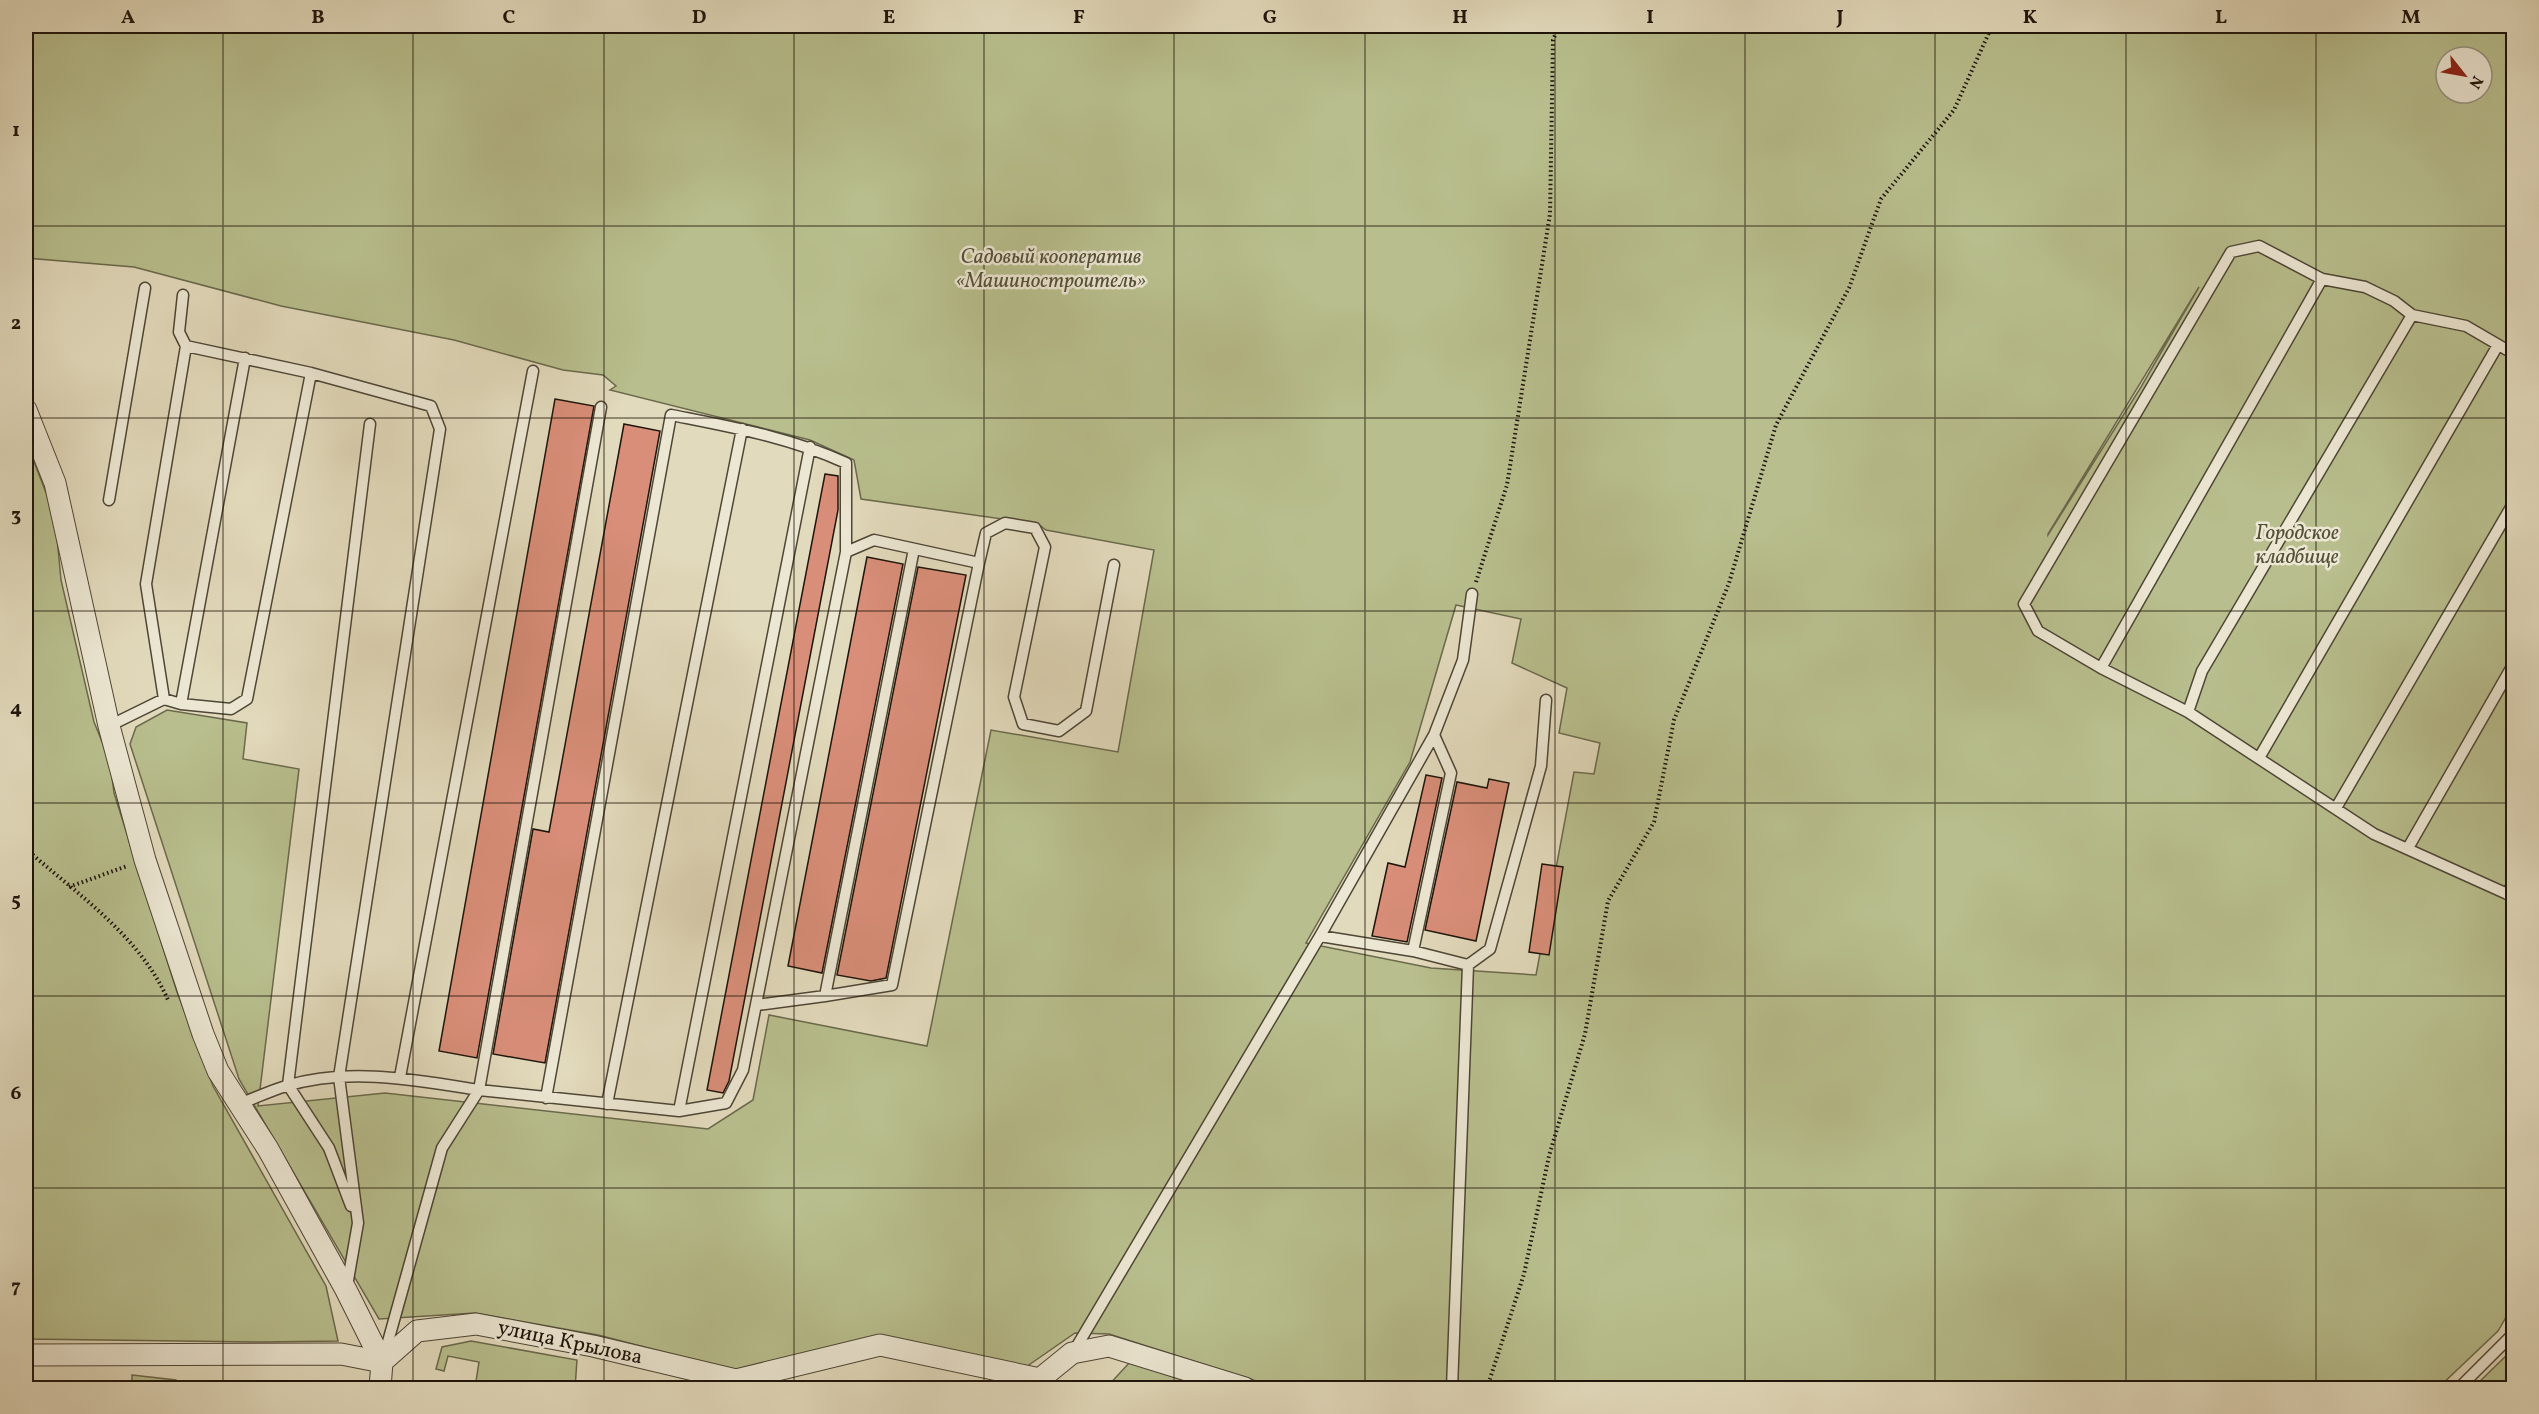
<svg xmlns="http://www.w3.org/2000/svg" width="2539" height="1414" viewBox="0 0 2539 1414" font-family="Vollkorn,serif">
  <rect width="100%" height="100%" fill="#e2dabc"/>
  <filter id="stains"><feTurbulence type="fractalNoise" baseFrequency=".00333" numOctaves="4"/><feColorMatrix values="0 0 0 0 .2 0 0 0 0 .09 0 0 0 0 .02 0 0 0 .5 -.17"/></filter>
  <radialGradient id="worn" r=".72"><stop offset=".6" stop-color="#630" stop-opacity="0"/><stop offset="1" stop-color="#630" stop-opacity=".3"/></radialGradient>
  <path fill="#b8be8d" stroke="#6a694c" stroke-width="1.5" fill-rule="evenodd" d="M26 26H2513V1305L2498 1331 2438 1388H1291L1275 1387 1109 1334 1075 1333 1023 1369 878 1337 734 1370 598 1335 475 1313 379 1319 239 1079 130 744 136 727 167 710 247 723 243 759 299 769 258 1106 385 1093 708 1129 753 1100 769 1015 927 1046 991 730 1118 752 1154 550 1046 530 1038 524 861 499 854 460 810 440 610 390 616 386 603 375 563 370 454 340 281 306 134 267 26 258ZM2446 57H2482V93H2446ZM2199 287 2141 387 2048 535V534ZM1456 605 1521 619 1512 663 1567 688 1559 733 1600 743 1594 774 1574 772 1536 975 1431 968 1306 943 1410 762Z
    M26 441 55 516 61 580 94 722 110 761 114 793 177 992 213 1086 326 1286 338 1341 262 1342 26 1339Z
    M471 1341 577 1360 575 1388H605H475L479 1362 448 1356 444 1371 436 1369 442 1347Z
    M2513 1349V1388H2473Z
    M1130 1362 1208 1388H1106Z
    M132 1375 176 1380V1388H132Z
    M246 1382 282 1383V1388H246Z"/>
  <path fill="#d98e79" stroke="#1d140a" stroke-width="1.5" d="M555 399 594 406 477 1058 439 1051Z
    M624 424 660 431 545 1063 493 1054 533 829 549 832Z
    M825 474 838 476V510L729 1081 723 1093 707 1090Z
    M867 557 903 564 822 973 788 966Z
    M918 567 966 575 886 978 871 981 837 975Z
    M1426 775 1442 778 1407 942 1372 936 1388 863 1405 867Z
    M1489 779 1509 783 1476 941 1425 930 1457 782 1487 788Z
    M1542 864 1563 867 1549 955 1529 952Z"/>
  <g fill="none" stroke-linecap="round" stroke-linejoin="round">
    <g stroke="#4e4636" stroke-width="13">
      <path id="service" d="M183 295 179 332 186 346 311 373 431 406 440 429 339 1077 358 1223 347 1286
        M2514 354 2466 326 2412 315 2394 301 2365 287 2322 279 2259 246 2231 252 2024 604 2038 631 2101 668 2188 712 2374 834 2514 897
        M109 500 145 288
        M2101 668 2322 279
        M164 699 146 584 186 346
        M181 704 245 358
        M2188 712 2202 671 2412 315
        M109 726 164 699 181 704 231 709 247 699 311 373
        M2259 758 2498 345
        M2336 808 2514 502
        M2408 848 2514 663
        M2507 894 2514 881
        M1320 936 1413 951 1468 965 1490 949 1541 766 1546 700
        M1413 951 1451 773 1434 735
        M825 996 892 985 979 563
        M757 1005 825 996 914 549
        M400 1077 533 371
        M546 1098 671 415C731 427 789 437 846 463V552
        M239 1104C255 1098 270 1091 286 1086 349 1067 416 1080 479 1090L601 407
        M607 1104 742 429
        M679 1111 810 447
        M351 1206 329 1148 288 1085 370 424
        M1074 1351 1320 936 1434 735 1463 660 1472 594
        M384 1356 442 1148 479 1090 679 1111 726 1103 743 1070 846 552 874 540 979 563 986 533 1005 523 1035 528 1045 547 1014 697 1023 724 1059 731 1086 711 1114 565
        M1452 1388 1468 965
        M2459 1388 2514 1333"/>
    </g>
    <g stroke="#4e4636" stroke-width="23">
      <path id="minor" d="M26 410 55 483 109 726 145 860 203 1034 218 1071 268 1149 346 1290 382 1362 380 1388
        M26 1355 341 1354 382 1362 417 1331 476 1324 593 1346 736 1380 880 1345 1040 1379 1072 1353 1109 1346 1245 1388"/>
    </g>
    <path stroke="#1d140a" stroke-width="4" stroke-dasharray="1.5 3" stroke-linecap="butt" d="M1476 582 1507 485 1550 214 1553 40 1559 26
      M26 849C77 894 140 936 168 1000
      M69 887 127 866
      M1487 1388 1524 1274 1549 1156 1585 1034 1608 901 1654 822 1674 720 1729 583 1776 425 1849 288 1881 199 1954 110 1992 26"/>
    <use href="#service" stroke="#ece7d3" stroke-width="10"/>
    <use href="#minor" stroke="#ece7d3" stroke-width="21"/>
  </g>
  <path fill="none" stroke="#1d140a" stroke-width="1.5" stroke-opacity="0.55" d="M223 26V1388M413 26V1388M604 26V1388M794 26V1388M984 26V1388M1174 26V1388M1365 26V1388M1555 26V1388M1745 26V1388M1935 26V1388M2126 26V1388M2316 26V1388M26 226H2514M26 418H2514M26 611H2514M26 803H2514M26 996H2514M26 1188H2514"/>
  <g text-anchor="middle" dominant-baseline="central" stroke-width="5" stroke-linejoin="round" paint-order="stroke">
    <g font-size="21" font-style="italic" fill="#535038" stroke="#ece7d3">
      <text x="1051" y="257">Садовый кооператив<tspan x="1051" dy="24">«Машиностроитель»</tspan></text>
      <text x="2297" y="533">Городское<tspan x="2297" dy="24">кладбище</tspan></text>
    </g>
    <g font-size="21" fill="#1d140a" stroke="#ece7d3">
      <text transform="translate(570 1343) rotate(12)">улица Крылова</text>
    </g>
  </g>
  <rect width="2539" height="1414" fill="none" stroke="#e2dabc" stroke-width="66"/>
  <g transform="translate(2464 75) rotate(121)"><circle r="28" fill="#ece7d3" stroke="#999383" stroke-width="1.5"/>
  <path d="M0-4.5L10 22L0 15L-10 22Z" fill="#8f2418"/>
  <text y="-9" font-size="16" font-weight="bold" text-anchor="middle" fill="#1d140a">N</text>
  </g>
  <rect x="33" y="33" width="2473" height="1348" fill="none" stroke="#1d140a" stroke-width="2"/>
  <g font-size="20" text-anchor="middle" font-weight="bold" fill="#1d140a">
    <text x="128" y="23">A</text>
    <text x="318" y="23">B</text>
    <text x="509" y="23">C</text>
    <text x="699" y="23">D</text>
    <text x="889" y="23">E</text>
    <text x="1079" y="23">F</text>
    <text x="1270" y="23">G</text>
    <text x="1460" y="23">H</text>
    <text x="1650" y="23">I</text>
    <text x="1840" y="23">J</text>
    <text x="2030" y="23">K</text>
    <text x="2221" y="23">L</text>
    <text x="2411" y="23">M</text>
    <text x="16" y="136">1</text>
    <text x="16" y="329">2</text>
    <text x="16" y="521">3</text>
    <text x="16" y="714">4</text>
    <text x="16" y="906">5</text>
    <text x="16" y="1099">6</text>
    <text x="16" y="1292">7</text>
  </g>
  <rect width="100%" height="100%" filter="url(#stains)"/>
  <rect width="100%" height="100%" fill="url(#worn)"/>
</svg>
